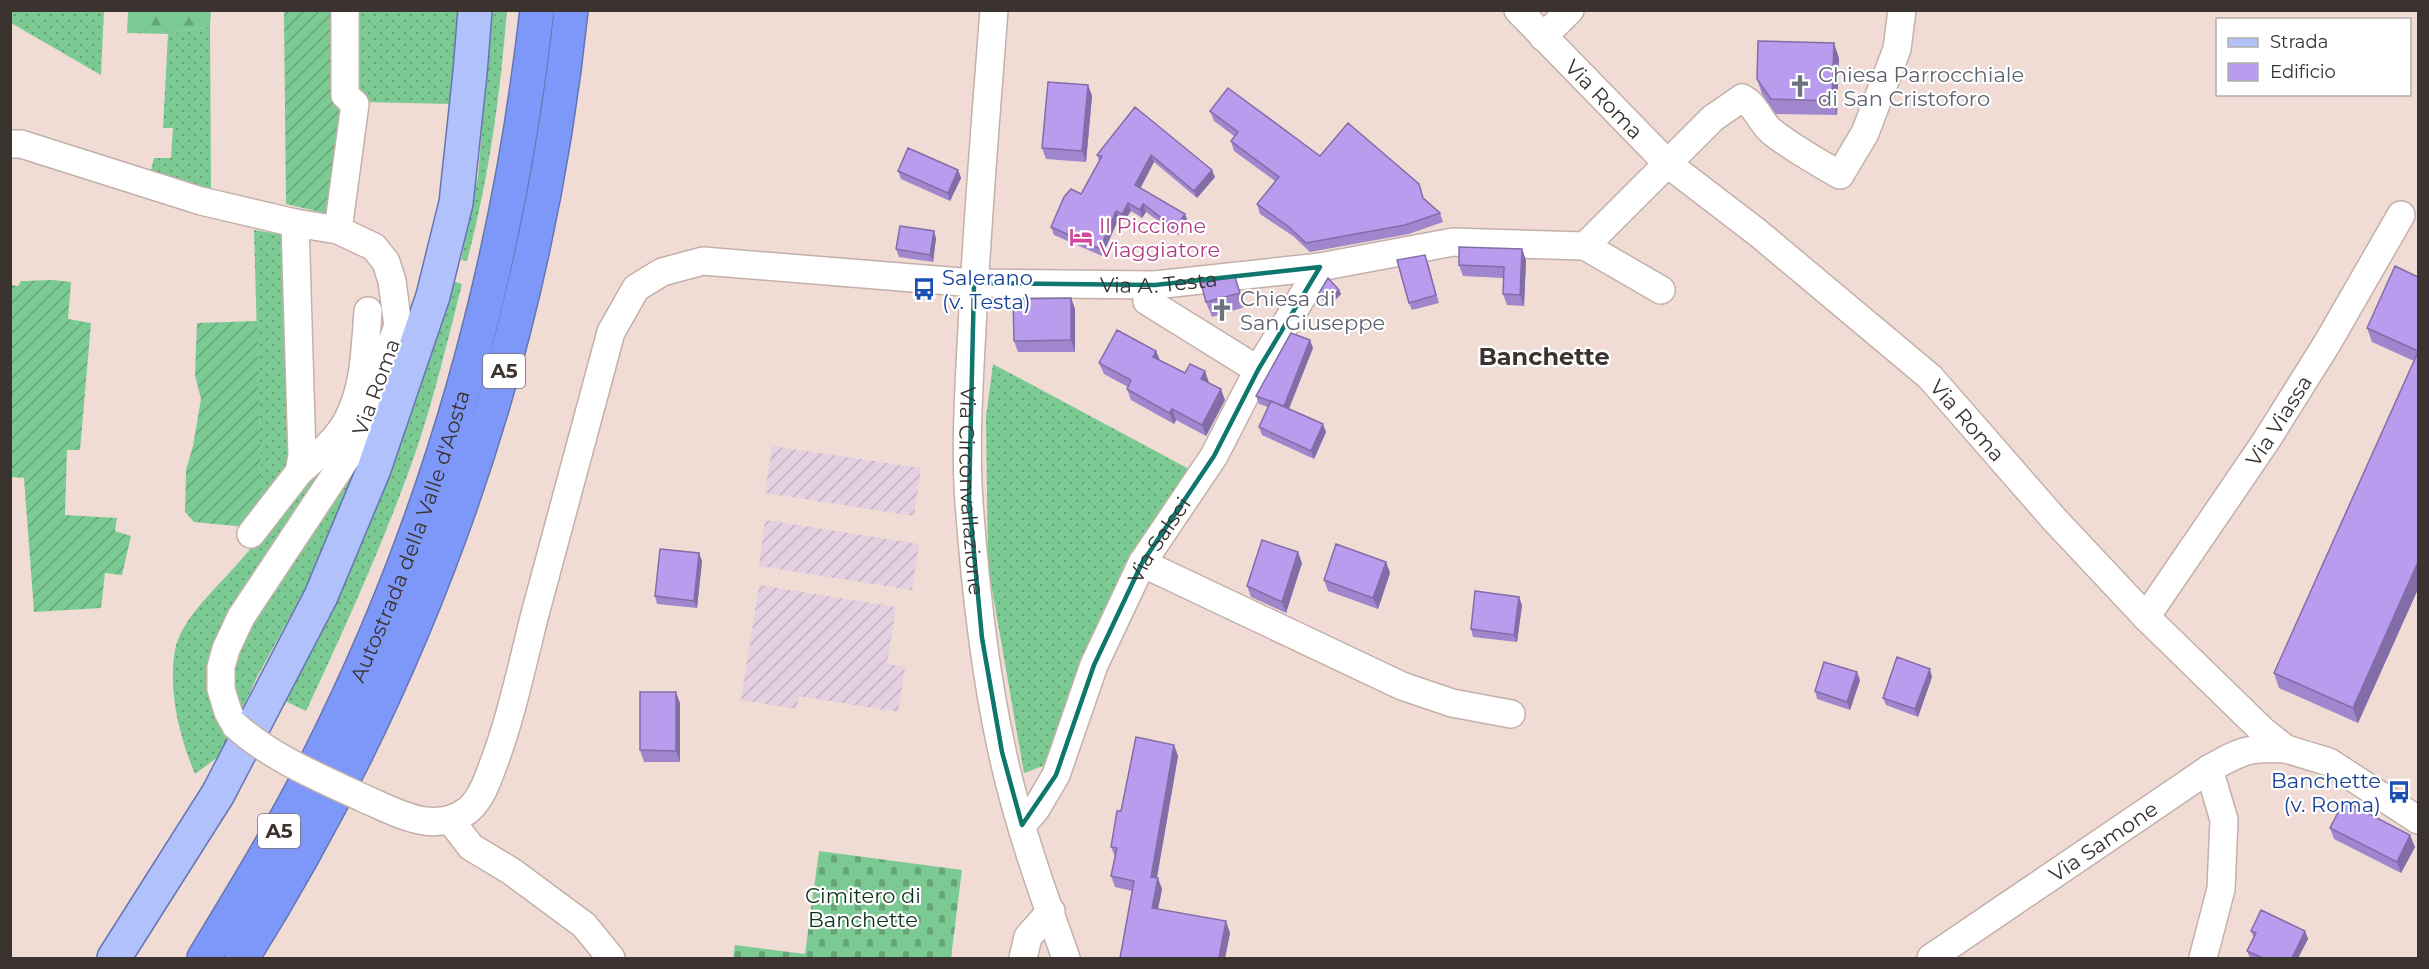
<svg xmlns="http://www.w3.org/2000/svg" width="2429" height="969" viewBox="0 0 2429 969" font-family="Montserrat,sans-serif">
  <defs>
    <pattern id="industrial-furrows" width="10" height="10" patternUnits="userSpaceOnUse" patternTransform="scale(1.5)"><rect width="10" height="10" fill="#e3d0e1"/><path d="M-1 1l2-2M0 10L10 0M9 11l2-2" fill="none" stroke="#c4b3c1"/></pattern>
    <pattern id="grass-dots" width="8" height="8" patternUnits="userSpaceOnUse" patternTransform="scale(1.5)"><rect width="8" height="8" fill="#7cca93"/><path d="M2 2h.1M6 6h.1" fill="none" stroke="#67a578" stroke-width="1.8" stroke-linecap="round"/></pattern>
    <pattern id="forest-firs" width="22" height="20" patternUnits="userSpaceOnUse" patternTransform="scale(1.5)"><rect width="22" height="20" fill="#7cca93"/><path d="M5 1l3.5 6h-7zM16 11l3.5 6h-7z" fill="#67a578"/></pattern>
    <pattern id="cemetery-stones" width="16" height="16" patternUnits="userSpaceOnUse" patternTransform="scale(1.5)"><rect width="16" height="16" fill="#7cca93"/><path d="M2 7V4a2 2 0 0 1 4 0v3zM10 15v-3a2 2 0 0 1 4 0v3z" fill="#67a578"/></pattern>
    <pattern id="garden-furrows" width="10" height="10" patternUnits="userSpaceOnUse" patternTransform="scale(1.5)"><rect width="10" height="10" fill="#7cca93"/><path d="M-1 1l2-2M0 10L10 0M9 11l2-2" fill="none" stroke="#67a578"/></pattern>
  </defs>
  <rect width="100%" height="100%" fill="#f0dcd4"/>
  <path fill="url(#industrial-furrows)" d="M772 446 921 468 914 516 765 493Z
    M765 520 919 544 912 590 759 566Z
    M759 585 896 607 887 664 905 667 898 712 799 696 796 709 741 700Z"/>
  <path fill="url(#grass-dots)" d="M11 10 104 11 101 75 11 23Z
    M353 11H461L452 104 361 102 350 91Z
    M492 11H507C500 95 489 179 467 261L461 260 478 176Z
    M210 26 211 189 151 171 154 158H171L173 128H163L168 34Z
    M254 230 285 235 292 474 262 512Z
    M453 281 462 284C447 343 433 403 413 460 382 546 345 628 306 711L285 701 391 468 426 370Z
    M993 364 1189 469 1126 561 1043 766 1024 773 988 566 986 417Z
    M349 433 293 523 244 588 217 636 213 654 214 711 224 735 233 746 195 774C179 736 168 691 175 650 181 618 219 586 239 562 276 519 312 476 349 433Z
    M363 454 335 534 257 677 240 714C230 681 229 670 242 638Z"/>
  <path fill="url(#forest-firs)" d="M128 11H211L210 26 168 34 127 33Z"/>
  <path fill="url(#cemetery-stones)" d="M819 851 962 870 951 958H733L735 945 805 954Z"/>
  <path fill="url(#garden-furrows)" d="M284 11H339L349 105 337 216 286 204Z
    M53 280 71 282 68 319 91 323 80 450H67L65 515 117 518 115 531 131 536 122 575 105 573 101 608 34 612 24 478 11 477V285L18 286 21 281Z
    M257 321 262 512 246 527 194 522 185 512 186 470 193 446 201 399 195 375 197 323Z"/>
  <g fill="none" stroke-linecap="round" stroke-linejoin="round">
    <g stroke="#c3b0a9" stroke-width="30">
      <g id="minor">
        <path id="s1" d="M994 10C986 116 977 222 972 328 969 386 965 445 969 502 975 585 984 669 1002 751 1017 821 1042 891 1066 958"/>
        <path id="s2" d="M1518 10 1668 164 1758 233 1930 377 2054 519 2146 617 2263 731 2286 749 2329 762 2418 820"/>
        <path d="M1543 37 1570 10"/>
        <path d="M10 144H21L201 201 295 223 338 230 374 247 386 262 392 281 398 326 353 448 241 617 226 649 221 667V689L228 712 236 726"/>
        <path d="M338 230 355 104 345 95V10"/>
        <path d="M1585 246 1661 290"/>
        <path d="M1155 285 1147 301 1258 370"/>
        <path d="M299 472C316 457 336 441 347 421 365 388 365 348 368 311"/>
        <path d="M251 534 299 472 302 456 295 223"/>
        <path d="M1142 563 1402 686 1452 703 1511 714"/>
        <path id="s3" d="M2146 617 2266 441 2328 342 2401 215"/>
        <path id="s4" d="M365 799C398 813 434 835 467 811 480 801 487 782 492 768 511 719 522 665 535 614 561 520 586 426 611 332L636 288 662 272 703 261 974 283 1155 285 1320 267 1453 242 1585 246 1713 118 1742 98C1757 106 1759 121 1772 132 1793 148 1817 162 1840 175L1865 133 1897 49 1902 10"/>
        <path d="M451 821 471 847 511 871 584 925 611 958"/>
        <path id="s5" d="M1022 825 1036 809 1056 775 1094 665 1142 563 1214 456 1258 370 1320 267"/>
        <path d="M1023 958 1028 937 1051 911"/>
        <path id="s6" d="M1931 958 2209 769C2241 751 2248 747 2286 749"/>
        <path d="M2203 958 2221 889 2224 820 2209 769"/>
      </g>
    </g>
    <g stroke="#6675b2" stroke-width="36">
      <path id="major" d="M114 958 218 794 321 596 374 469 433 296 456 203 470 73 475 10"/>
    </g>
    <g stroke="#6675b2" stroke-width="36">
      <g id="highway">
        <path id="s7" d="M204 958C244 892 285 825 320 755 438 521 508 270 537 10"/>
        <path d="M242 958C424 667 535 352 571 10"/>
      </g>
    </g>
    <use href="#minor" stroke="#fff" stroke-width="27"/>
    <use href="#major" stroke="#b1c1fb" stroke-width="33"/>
    <use href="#highway" stroke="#7d98f8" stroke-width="33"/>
    <g stroke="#c3b0a9" stroke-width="30" stroke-linecap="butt">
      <path id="minor-bridge" d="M236 726C273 759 321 778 365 799"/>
    </g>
    <use href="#minor-bridge" stroke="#fff" stroke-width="27"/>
  </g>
  <path fill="#9f86cd" d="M1839 58 1837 115 1776 114 1762 94 1757 79Z
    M1088 85 1092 96 1086 162 1046 159 1042 148Z
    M1135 107 1215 177 1197 198 1154 162 1140 188 1185 214 1188 222 1178 235 1146 212 1142 218 1131 211 1124 221 1119 218 1102 256 1054 235 1051 227 1081 194 1099 161 1097 155Z
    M1210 111 1424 198 1440 213 1443 222 1409 234 1310 252 1293 236 1260 214 1257 204 1275 181 1234 151 1231 141 1234 136 1214 121Z
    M958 170 961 178 950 201 901 179 898 171Z
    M936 238 933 262 899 257 896 249Z
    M1522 249 1526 260 1524 306 1507 305 1503 294V278L1463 276 1459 265Z
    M1428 263 1439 303 1412 310 1409 303Z
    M2418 277V589L2358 723 2279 688 2274 673 2414 361 2372 342 2367 328Z
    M1339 290 1341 294 1329 306 1320 297 1319 293Z
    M1240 292 1245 307 1212 317 1206 302Z
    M1071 298 1075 309V352H1018L1014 341Z
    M1313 348 1289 409 1326 432 1314 459 1262 435 1259 427 1268 407 1259 404 1256 396Z
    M1156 351 1160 360 1185 373 1205 371 1209 383 1225 400 1206 436 1176 420 1174 424 1131 400 1127 389 1128 387 1104 374 1099 363Z
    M702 561 697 608 657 604 655 596Z
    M1386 562 1390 573 1378 609 1328 591 1324 580Z
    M1302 563 1286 613 1251 597 1247 586Z
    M1522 605 1517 642 1473 637 1471 629Z
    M1932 677 1918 717 1886 705 1883 698Z
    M1860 680 1850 710 1817 699 1815 691Z
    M680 703V762H644L640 750Z
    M1174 745 1178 756 1157 878 1162 889 1158 909 1230 933 1225 958H1120L1132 891 1115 887 1111 876 1115 857 1111 847 1121 811Z
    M2330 828 2415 847 2401 873 2334 839Z
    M2251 931H2305L2308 939 2298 958H2250L2247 951 2254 938Z"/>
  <path fill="#826da7" d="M1834 43 1839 58 1837 115 1832 101Z
    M1088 85 1092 96 1086 162 1082 151Z
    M1151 155 1154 162 1138 193 1135 185Z
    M958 170 961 178 950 201 948 193Z
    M1212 170 1215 177 1197 198 1194 191Z
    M1128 203 1131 211 1124 221 1122 214Z
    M1143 204 1146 212 1142 218 1140 210Z
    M1116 211 1119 218 1102 256 1100 249Z
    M1185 214 1188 222 1178 235 1175 228Z
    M934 231 936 238 933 262 930 255Z
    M1522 249 1526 260 1524 306 1520 295Z
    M1339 290 1341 294 1329 306 1327 302Z
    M1071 298 1075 309V352L1071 340Z
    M1310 340 1313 348 1287 413 1284 406Z
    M1156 351 1160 362 1153 357Z
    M1205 371 1209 383 1205 390 1201 379Z
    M1221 389 1225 400 1206 436 1202 425Z
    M1172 409 1176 420 1174 424 1169 413Z
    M1323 424 1326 432 1314 459 1311 451Z
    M1298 552 1302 563 1286 613 1282 602Z
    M699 553 702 561 697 608 694 601Z
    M1386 562 1390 573 1378 609 1373 598Z
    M2418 562V589L2358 723 2353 708Z
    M1519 597 1522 605 1517 642 1514 635Z
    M1930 669 1932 677 1918 717 1915 709Z
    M1857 672 1860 680 1850 710 1847 702Z
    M676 692 680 703V762L676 751Z
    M1174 745 1178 756 1155 888 1151 877Z
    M2410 835 2415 847 2401 873 2397 862Z
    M1158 878 1162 889 1156 919 1152 908Z
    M1226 921 1230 933 1225 958H1219Z
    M2305 931 2308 939 2298 958H2292Z"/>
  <path fill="#b99cee" stroke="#826da7" stroke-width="1.5" d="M1758 41 1834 43 1832 101 1771 99 1757 79Z
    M1048 82 1088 85 1082 151 1042 148Z
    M1228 88 1320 156 1348 123 1419 184 1423 198 1440 213 1405 225 1306 243 1289 227 1257 204 1279 177 1231 141 1238 132 1210 111Z
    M1135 107 1212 170 1194 191 1151 155 1135 185 1185 214 1175 228 1143 204 1140 210 1128 203 1122 214 1116 211 1100 249 1051 227 1064 197 1071 189 1081 194 1102 156 1097 155Z
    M908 148 958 170 948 193 898 171Z
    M900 226 934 231 930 255 896 249Z
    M1459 247 1522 249 1520 295 1503 294 1504 267 1459 265Z
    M1425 255 1436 295 1409 303 1397 260Z
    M2395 266 2418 277V351L2367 328Z
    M1235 277 1240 293 1206 302 1201 283Z
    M1328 278 1339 290 1327 302 1319 293Z
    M1071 298V340L1014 341 1013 299Z
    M1117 330 1156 351 1153 357 1185 373 1190 364 1205 371 1201 379 1221 389 1202 425 1172 409 1169 413 1127 389 1131 380 1099 363Z
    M1291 333 1310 340 1284 406 1256 396Z
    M2418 352V562L2353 708 2274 673Z
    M1271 401 1323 424 1311 451 1259 427Z
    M1262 540 1298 552 1282 602 1247 586Z
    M1336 544 1386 562 1373 598 1324 580Z
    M660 549 699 553 694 601 655 596Z
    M1475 591 1519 597 1514 635 1471 629Z
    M1897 657 1930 669 1915 709 1883 698Z
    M1824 662 1857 672 1847 702 1815 691Z
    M640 692H676V751L640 750Z
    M1136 737 1174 745 1151 877 1158 878 1152 908 1226 921 1219 958H1120L1134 881 1111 876 1117 848 1111 847 1117 811H1121Z
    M2344 801 2410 835 2397 862 2330 828Z
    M2261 910 2305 931 2292 958H2263L2247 951 2256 933 2251 931Z"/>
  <path fill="none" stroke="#0f766e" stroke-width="4.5" stroke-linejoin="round" d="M1320 267 1258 370 1214 456 1142 563 1094 665 1056 775 1022 825 1002 752 982 638 969 500 974 283 1155 285Z"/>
  <defs>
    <g id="church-bare" transform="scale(1.8)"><path d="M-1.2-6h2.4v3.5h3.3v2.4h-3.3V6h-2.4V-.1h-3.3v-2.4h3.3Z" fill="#6b7280" stroke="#fff" stroke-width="2.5" paint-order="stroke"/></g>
    <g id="hotel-bare" transform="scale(1.8)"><path d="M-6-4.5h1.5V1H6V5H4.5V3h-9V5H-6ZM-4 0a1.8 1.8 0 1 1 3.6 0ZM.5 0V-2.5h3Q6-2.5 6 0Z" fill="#d1479c" stroke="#fff" stroke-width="2.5" paint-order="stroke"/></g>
    <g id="bus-bare" transform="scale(1.8)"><path d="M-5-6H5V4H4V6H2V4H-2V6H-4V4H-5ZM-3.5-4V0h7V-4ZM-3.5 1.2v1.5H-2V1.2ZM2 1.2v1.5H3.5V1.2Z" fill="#1a4fb4" stroke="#fff" stroke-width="2.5" paint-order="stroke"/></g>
  </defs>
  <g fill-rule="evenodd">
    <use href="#church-bare" x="1800" y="86"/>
    <use href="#hotel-bare" x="1081" y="237"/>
    <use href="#bus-bare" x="924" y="289"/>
    <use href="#church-bare" x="1222" y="310"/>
    <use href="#bus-bare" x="2399" y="792"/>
  </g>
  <g text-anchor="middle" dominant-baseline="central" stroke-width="4.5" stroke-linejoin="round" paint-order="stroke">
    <g fill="#fff" stroke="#75706e" stroke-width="1.5">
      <rect x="483" y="354" width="42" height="34" rx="4.5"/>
      <rect x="258" y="814" width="42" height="34" rx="4.5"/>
    </g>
    <g font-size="20" font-weight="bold" fill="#3a3330">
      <text x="504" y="371">A5</text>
      <text x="279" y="831">A5</text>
    </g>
    <g font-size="21" fill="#5b616d" stroke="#fff" text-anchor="start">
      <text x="1818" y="74">Chiesa Parrocchiale<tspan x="1818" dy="24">di San Cristoforo</tspan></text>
      <text x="1240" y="298">Chiesa di<tspan x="1240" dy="24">San Giuseppe</tspan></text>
    </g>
    <g font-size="21" fill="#3a3330" stroke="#fff">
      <text stroke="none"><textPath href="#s2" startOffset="124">Via Roma</textPath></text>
      <text stroke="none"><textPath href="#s4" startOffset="1191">Via A. Testa</textPath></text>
      <text transform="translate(376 387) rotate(-70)">Via Roma</text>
      <text stroke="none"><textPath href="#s2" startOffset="610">Via Roma</textPath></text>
      <text stroke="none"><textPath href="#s3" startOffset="237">Via Viassa</textPath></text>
      <text stroke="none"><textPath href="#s1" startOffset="482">Via Circonvallazione</textPath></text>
      <text stroke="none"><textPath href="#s7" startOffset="471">Autostrada della Valle d'Aosta</textPath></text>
      <text stroke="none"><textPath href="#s5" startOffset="318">Via Salsei</textPath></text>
      <text stroke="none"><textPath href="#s6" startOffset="208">Via Samone</textPath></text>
    </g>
    <g font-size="21" fill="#b23c85" stroke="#fff" text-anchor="start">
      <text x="1099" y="225">Il Piccione<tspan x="1099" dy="24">Viaggiatore</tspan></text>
    </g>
    <g font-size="21" fill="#164399" stroke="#fff" text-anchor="start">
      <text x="942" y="277">Salerano<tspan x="942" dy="24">(v. Testa)</tspan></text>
      <text x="2381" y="780" text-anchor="end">Banchette<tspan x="2381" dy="24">(v. Roma)</tspan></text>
    </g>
    <g font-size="21" fill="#0d321b" stroke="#fff">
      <text x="863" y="895">Cimitero di<tspan x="863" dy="24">Banchette</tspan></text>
    </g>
    <g font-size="24" font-weight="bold" fill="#3a3330" stroke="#fff">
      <text x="1544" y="356">Banchette</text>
    </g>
  </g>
  <rect width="2429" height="969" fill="none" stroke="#3a3330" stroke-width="24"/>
  <rect x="2216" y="18" width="195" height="78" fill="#ffffff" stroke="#b0adac" stroke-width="1.5"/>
  <rect x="2228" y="38" width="30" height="9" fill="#b1c1fb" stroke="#b0adac" stroke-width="1.5"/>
  <text x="2270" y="48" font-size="18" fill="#3a3330">Strada</text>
  <rect x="2228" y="63" width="30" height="18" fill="#b99cee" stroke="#b0adac" stroke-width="1.5"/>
  <text x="2270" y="78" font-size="18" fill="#3a3330">Edificio</text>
</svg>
